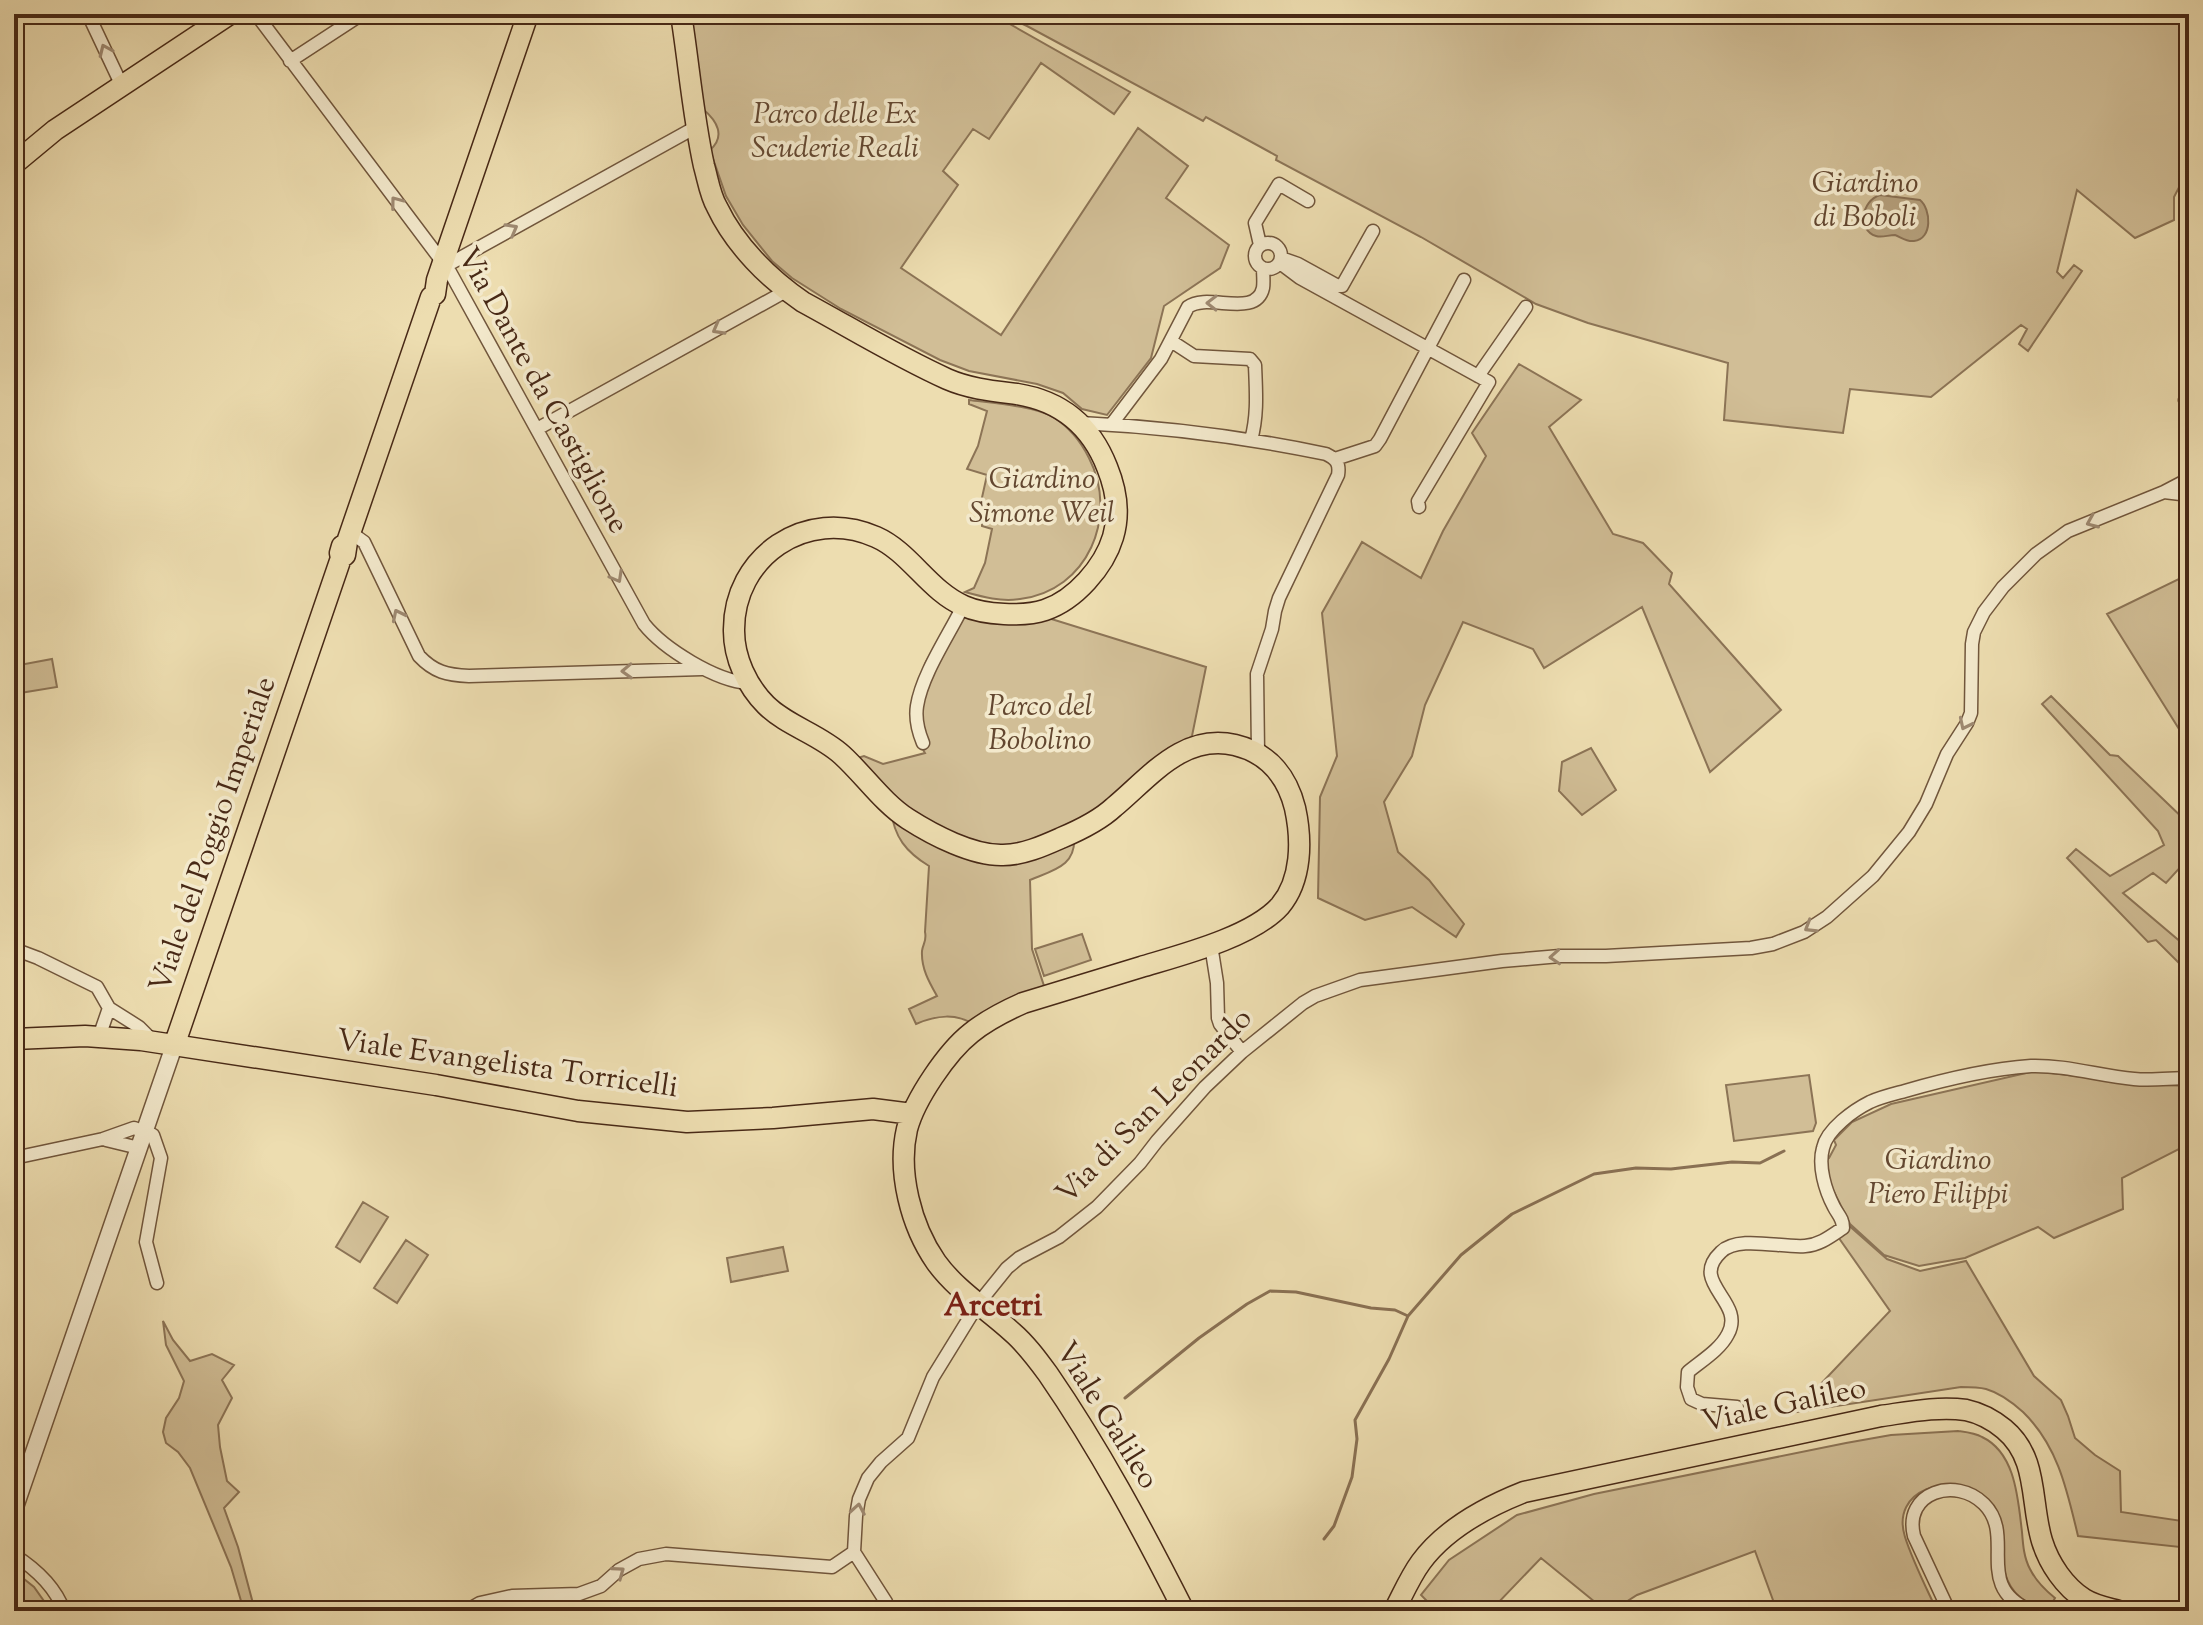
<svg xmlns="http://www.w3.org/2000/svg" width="2203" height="1625" viewBox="0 0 2203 1625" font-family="'Sorts Mill Goudy',serif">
  <rect width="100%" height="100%" fill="#edddb0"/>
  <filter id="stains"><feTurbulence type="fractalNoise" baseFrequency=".0025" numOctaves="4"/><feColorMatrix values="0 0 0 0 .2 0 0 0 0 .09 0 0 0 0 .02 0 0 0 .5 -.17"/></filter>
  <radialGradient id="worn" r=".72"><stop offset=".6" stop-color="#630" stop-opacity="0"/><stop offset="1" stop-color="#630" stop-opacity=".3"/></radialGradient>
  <path fill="#d1be96" stroke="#8c7456" stroke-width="2" d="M689 14H992L1130 92 1114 114 1041 63 989 139 973 129 943 171 958 185 901 268 1001 335 1138 128 1188 166 1166 198 1229 245 1220 268 1164 306 1151 358 1107 415 1082 409 1063 393 1037 384 969 371 940 360 841 309 792 278 772 261 743 225 726 196 710 150C726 136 717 121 703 109Z
    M999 14H2189V168L2174 197V220L2135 238 2077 190 2057 272 2063 278 2074 265 2082 271 2028 351 2019 344 2027 329 2021 325 1931 397 1850 389 1843 433 1724 420 1728 363 1588 323 1536 304 1421 237 1276 160 1277 156 1206 117 1203 121 1027 26Z
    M1519 364 1581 400 1549 427 1613 534 1643 543 1672 573 1669 584 1781 710 1710 772 1642 607 1544 668 1533 649 1463 622 1425 705 1412 756 1384 802 1398 852 1429 880 1464 924 1456 937 1412 907 1365 920 1318 898 1320 797 1337 756 1322 613 1362 542 1421 578 1443 531 1486 456 1472 433Z
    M969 400C992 403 1034 406 1053 417 1069 427 1081 442 1089 458 1119 516 1088 591 1020 599 1001 602 983 597 965 592L974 588 985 563 992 529 982 526 983 506 981 502 987 475 967 469 978 446 987 411 969 404Z
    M2189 574V745L2107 614Z
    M957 609 1045 617 1206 667 1192 736 1163 757 1096 815 1023 849 982 848 909 814 854 759 864 756 883 764 925 753 919 743 917 688 926 662Z
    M52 659 57 687 14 694V666Z
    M2051 696 2110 755 2118 756 2189 824V864L2184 863 2166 883 2153 873 2123 893 2189 949V973L2156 940 2148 942 2067 858 2076 849 2110 876 2164 845 2158 831 2042 704Z
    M1591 748 1616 790 1582 815 1559 791 1562 762Z
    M891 810 969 854 1074 835C1077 866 1054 870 1030 880L1032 949 1046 992 975 1025C956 1013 937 1015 916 1024L909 1009 937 996C929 982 921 968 922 951 923 943 927 941 925 932L929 866C906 852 894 837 891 810Z
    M1082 934 1091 960 1044 976 1035 949Z
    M2035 1071 2141 1084 2189 1086V1144L2122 1178 2123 1209 2054 1238 2038 1227 1965 1258 1919 1266 1884 1255 1850 1224 1828 1180 1826 1160 1829 1158 1836 1145 1834 1140 1852 1122 1891 1104Z
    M1809 1075 1816 1123 1813 1131 1734 1141 1726 1085Z
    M363 1202 388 1217 360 1262 336 1247Z
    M1846 1223 1887 1259 1920 1271 1966 1261 2034 1376 2061 1400 2068 1416 2075 1438 2095 1455 2120 1471 2121 1512 2189 1522V1548L2078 1536C2067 1490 2058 1446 2023 1412 2013 1403 2000 1393 1986 1389 1978 1387 1969 1387 1961 1387L1784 1414 1816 1389 1890 1311 1834 1231Z
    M406 1240 428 1255 397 1303 374 1288Z
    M783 1247 788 1271 731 1282 727 1258Z
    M163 1321 173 1340 190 1361 212 1354 234 1365 222 1380 232 1398 218 1425 220 1447 227 1481 239 1492 224 1508 238 1547 255 1611H244L231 1567 190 1468 178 1452 166 1443 163 1432 166 1418 179 1398 184 1381 166 1345Z
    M1958 1431C1965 1432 1975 1433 1982 1437 2016 1453 2018 1500 2022 1532 2023 1545 2024 1558 2030 1569 2036 1581 2045 1590 2055 1598L2051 1605 2042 1608C2035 1605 2025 1602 2020 1597 1988 1571 2014 1518 1983 1496 1950 1472 1890 1489 1905 1537 1913 1562 1926 1587 1937 1611H1777L1755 1551 1637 1595 1612 1611H1606L1541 1558 1493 1608 1495 1611H1425L1427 1601 1421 1595 1449 1560 1517 1515 1594 1494 1846 1443 1891 1435Z
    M14 1571 34 1587 51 1611H14Z"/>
  <path fill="#b5a07c" stroke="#897053" stroke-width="2" d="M1880 195 1920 200C1931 209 1933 239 1914 241 1906 242 1901 237 1895 235 1888 235 1882 238 1876 236 1857 230 1861 201 1880 195Z"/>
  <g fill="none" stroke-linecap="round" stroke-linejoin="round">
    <path stroke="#897053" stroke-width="3" d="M1125 1398 1199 1338 1247 1304 1270 1291 1296 1292 1371 1308 1395 1310 1408 1316
      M1324 1539 1334 1526 1352 1477 1357 1439 1355 1420 1389 1359 1408 1316 1461 1255 1512 1214 1594 1174 1636 1168 1671 1169 1732 1162 1760 1163 1784 1151"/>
    <g stroke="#71563c" stroke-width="15">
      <path id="minor" d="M88 14 122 86
        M256 14 450 272 644 624C664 649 716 681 748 683
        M290 61 362 14
        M1255 256a13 13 0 1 1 26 0a13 13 0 1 1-26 0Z
        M1260 245 1255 223 1279 184 1308 201
        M1281 258 1298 264 1338 286H1342L1373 231
        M1280 263 1300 278 1489 382 1418 501 1419 507
        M443 264 453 262 696 127
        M1171 341 1194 356 1250 359 1255 365C1256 391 1258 415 1251 440
        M1478 376 1526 307
        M2185 400 2189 402
        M1081 423C1163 427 1245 437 1326 454 1336 459 1340 463 1338 475L1279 598 1275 611 1272 629 1257 674 1258 752
        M1111 425 1161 359 1188 307C1207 292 1256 319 1263 288 1264 282 1263 274 1263 268
        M537 429 786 291
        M1335 459 1375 446 1380 439 1464 280
        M2164 492 2189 495
        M350 532 364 542 419 656C434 672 447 675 469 676L702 669
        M923 743C918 731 915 719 917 706 922 674 949 635 963 606
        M1211 945 1217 983 1218 1018 1220 1024 1242 1052
        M14 949 38 958 97 987 109 1008 139 1027 151 1039
        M99 1037 109 1008
        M106 1140 139 1148
        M14 1158 103 1139 134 1128 153 1135 161 1158 146 1242 157 1283
        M1737 1407 1702 1404 1691 1399 1687 1387 1688 1372C1701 1361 1720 1350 1728 1334 1746 1301 1688 1283 1721 1252 1738 1235 1781 1248 1805 1246 1820 1245 1831 1236 1843 1228 1843 1218 1838 1215 1834 1207 1825 1190 1818 1166 1823 1148 1827 1129 1854 1110 1870 1102 1881 1097 1894 1094 1905 1091 1946 1079 1988 1069 2031 1066 2066 1065 2100 1076 2134 1079 2152 1081 2171 1078 2189 1078
        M854 1552 886 1602 889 1611
        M14 1555C36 1569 55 1586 64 1611
        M466 1611 480 1603 512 1596 579 1594 601 1586 619 1570 639 1559 666 1554 832 1567 854 1552 856 1516 859 1499 868 1478 881 1462 908 1438 933 1377 978 1304 1007 1268 1019 1258 1059 1237 1097 1207 1140 1163 1157 1141 1205 1087 1242 1052 1303 1003 1315 996 1360 980 1502 961 1560 956H1606L1751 948 1773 944 1804 932 1827 917 1873 876 1909 832 1926 804 1947 754 1967 723 1971 713 1972 644 1974 632 1984 612 2003 587 2036 554 2068 531 2164 492 2185 481
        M1949 1611 1914 1536C1903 1492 1956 1476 1984 1504 2017 1537 1972 1586 2031 1611
        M2063 1611 2073 1608 2085 1599"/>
    </g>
    <g stroke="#71563c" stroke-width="19">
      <path id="tertiary" d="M14 1510 174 1046"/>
    </g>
    <g stroke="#482916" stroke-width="23">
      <path id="primary" d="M681 14C689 65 693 116 704 166 708 180 710 195 717 207 735 245 769 279 803 302 851 328 898 357 947 379 970 389 993 391 1017 394 1061 401 1091 426 1107 467 1116 489 1120 514 1113 537 1104 567 1075 600 1045 610 1024 617 984 615 964 606 929 591 910 552 876 537 806 506 733 557 734 631 734 658 747 686 766 705 787 726 819 734 842 755 864 775 883 803 908 819 933 835 973 856 1003 855 1023 855 1043 846 1061 838 1080 830 1099 821 1114 807 1150 777 1183 733 1235 745 1268 753 1287 776 1295 808 1302 840 1302 880 1280 906 1252 937 1181 955 1141 967 1102 979 1062 991 1023 1003 1005 1011 987 1020 971 1033 947 1052 915 1099 907 1129 897 1172 911 1226 936 1262 956 1290 987 1309 1012 1332 1026 1344 1037 1359 1048 1374 1099 1448 1143 1530 1184 1611
        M14 164 55 130 230 14
        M341 558 345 555 347 542 431 297 435 294 437 280 528 14
        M14 1039 85 1036 141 1040 436 1085 578 1111 687 1122 773 1118 873 1109 912 1114
        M174 1046 341 558 340 553 342 546
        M1394 1611C1403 1594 1410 1577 1421 1562 1446 1528 1486 1507 1524 1492L1881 1416C1909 1412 1938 1406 1966 1410 1980 1413 1993 1420 2004 1429 2039 1458 2030 1502 2042 1541 2049 1564 2065 1587 2084 1599 2095 1606 2108 1608 2119 1611"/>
    </g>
    <use href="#minor" stroke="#f3e9cc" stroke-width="12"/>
    <use href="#tertiary" stroke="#f3e9cc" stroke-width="16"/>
    <use href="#primary" stroke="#edddb0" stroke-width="20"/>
  </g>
  <defs><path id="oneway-chevron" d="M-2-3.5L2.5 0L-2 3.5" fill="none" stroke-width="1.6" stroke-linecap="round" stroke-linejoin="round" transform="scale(2)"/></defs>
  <g stroke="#9e8971">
    <use href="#oneway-chevron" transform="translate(105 50) rotate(-114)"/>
    <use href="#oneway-chevron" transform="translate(396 202) rotate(-127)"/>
    <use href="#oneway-chevron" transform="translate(512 229) rotate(-29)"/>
    <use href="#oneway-chevron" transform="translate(1212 303) rotate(-179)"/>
    <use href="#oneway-chevron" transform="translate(718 329) rotate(151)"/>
    <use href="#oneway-chevron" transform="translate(2092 522) rotate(157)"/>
    <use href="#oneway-chevron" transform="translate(617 577) rotate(61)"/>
    <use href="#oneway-chevron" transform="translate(398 615) rotate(-116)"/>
    <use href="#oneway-chevron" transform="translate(627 671) rotate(178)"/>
    <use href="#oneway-chevron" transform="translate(1965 724) rotate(116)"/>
    <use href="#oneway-chevron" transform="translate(1810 927) rotate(149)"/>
    <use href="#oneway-chevron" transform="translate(1555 957) rotate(176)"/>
    <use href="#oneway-chevron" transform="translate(858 1509) rotate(-80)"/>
    <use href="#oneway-chevron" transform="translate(619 1572) rotate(-36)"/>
  </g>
  <g text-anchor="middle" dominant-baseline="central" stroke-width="7" stroke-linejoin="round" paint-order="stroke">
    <g font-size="30" font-style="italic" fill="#634730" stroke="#f3e9cc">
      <text x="835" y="115">Parco delle Ex<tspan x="835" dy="34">Scuderie Reali</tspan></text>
      <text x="1865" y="184">Giardino<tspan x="1865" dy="34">di Boboli</tspan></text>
      <text x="1042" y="480">Giardino<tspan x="1042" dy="34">Simone Weil</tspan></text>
      <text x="1040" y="707">Parco del<tspan x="1040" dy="34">Bobolino</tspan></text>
      <text x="1938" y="1161">Giardino<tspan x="1938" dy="34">Piero Filippi</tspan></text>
    </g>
    <g font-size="30" fill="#482916" stroke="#f3e9cc">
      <text transform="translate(542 391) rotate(61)">Via Dante da Castiglione</text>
      <text transform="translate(214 835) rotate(-71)">Viale del Poggio Imperiale</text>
      <text transform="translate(507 1065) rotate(8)">Viale Evangelista Torricelli</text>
      <text transform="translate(1155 1107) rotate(-45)">Via di San Leonardo</text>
      <text transform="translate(1784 1406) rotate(-12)">Viale Galileo</text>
      <text transform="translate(1106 1416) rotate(58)">Viale Galileo</text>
    </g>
    <g font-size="32" font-weight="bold" fill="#7a1f14" stroke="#f3e9cc">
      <text x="993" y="1307">Arcetri</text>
    </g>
  </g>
  <rect width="2203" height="1625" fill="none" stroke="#edddb0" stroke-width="48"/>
  <rect x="16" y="16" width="2171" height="1593" fill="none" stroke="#482916" stroke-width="4"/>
  <rect x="24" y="24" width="2155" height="1577" fill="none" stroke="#482916" stroke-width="2"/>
  <rect width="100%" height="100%" filter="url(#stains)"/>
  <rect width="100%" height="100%" fill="url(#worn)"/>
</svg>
